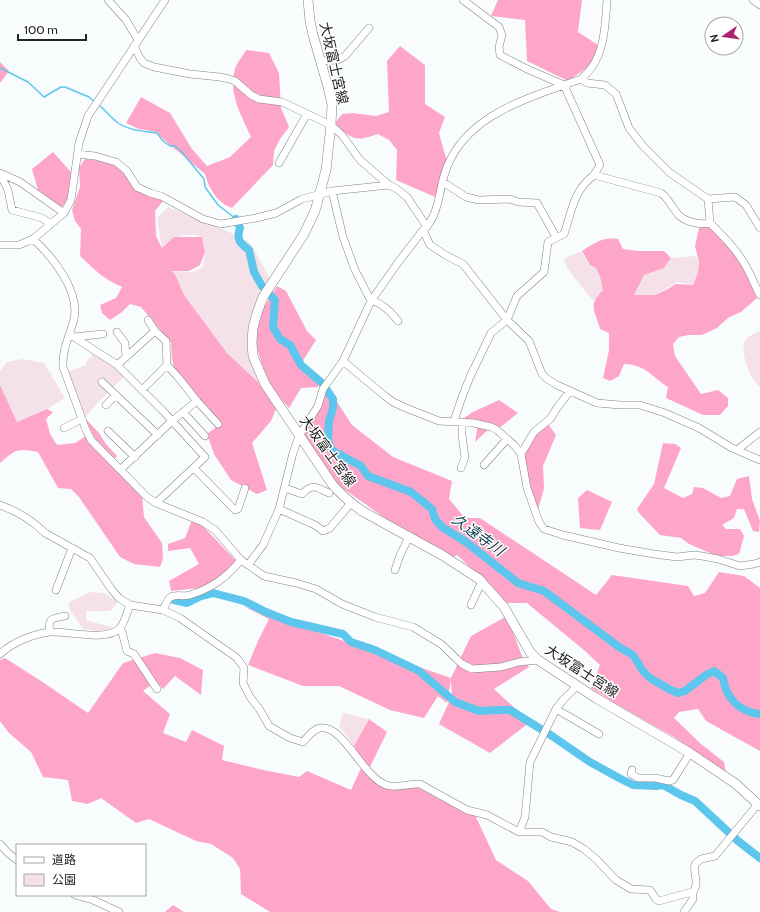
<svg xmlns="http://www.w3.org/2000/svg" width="760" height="912" viewBox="0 0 760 912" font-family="Cabin,'Noto Sans JP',sans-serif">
  <rect width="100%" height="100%" fill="#f8fcfd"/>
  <path fill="#f4e2e8" d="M168 207 241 237 251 244 270 279 252 313 250 341 252 363 258 382 227 353 184 295 174 271 193 272 203 267 205 252 202 237C185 230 174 239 162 248L157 218Z
    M581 251 589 264 596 268 600 277 603 290 593 301 567 268 564 259Z
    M696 256C702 267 697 275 692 285L678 282 655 295H634L644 274 664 268 671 258Z
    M760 331V387C751 381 741 355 744 344 745 337 754 333 760 331Z
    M93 352 114 363 125 376 109 391 84 418 67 372 86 365 87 359 92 358 91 353Z
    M22 359 44 363 65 398 49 408 17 422 0 385V371L7 362Z
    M90 592 104 593 118 602 110 611H86V620L115 628 105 632 83 629 69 609V602Z
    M343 713 369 719 354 746 339 726Z"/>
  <path fill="#fea6c9" d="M498 0H582L578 32 598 45 591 65 568 81 527 61 525 20 491 16Z
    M400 46 425 65V104L445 117 439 133 448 165 435 197 396 180 397 150 389 140 378 134C355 142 352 140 335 123L342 114 353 113 376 116 389 112 387 61Z
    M246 50 269 53 279 73 281 108 289 127 280 139 274 151 273 165 232 208 225 205 216 197 209 186 205 174 163 139 157 132 139 129 126 123 141 97 170 113 192 149 207 166 230 157 251 137C241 115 228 93 235 69 237 62 243 56 246 50Z
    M0 62 9 71 0 83Z
    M53 152 71 172 68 198 62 207 38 190 32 169Z
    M85 159 109 162 123 170 135 190 163 201 155 211 156 236 162 248 174 237H202L205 252 200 265 189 271H172L175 274 184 295 227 353 258 382 276 409 271 421 252 443 267 490 257 494 231 480 214 454 207 434 219 425 175 371 172 359 171 343 141 307 130 304 122 312 110 320 102 313 100 305 116 298 122 287C102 278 95 270 80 256L81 229 75 221 72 210 80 187 79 167Z
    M703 226 709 228 714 231 734 252 741 263 757 298 741 312 728 318 717 328 702 335H688L679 337 673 344 675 356 701 394 718 390 728 398V406L720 415H703L666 398 668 387C651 376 646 365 624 364L619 376 610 381 603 378 609 350V333L600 329C595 310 587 306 603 290L600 277 596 268 590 265 582 251C595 243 602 237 618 239L623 249 638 251H664L671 258 664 268 644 275 634 295H655L666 290 676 284 693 285 698 272 699 262 695 246 699 228Z
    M277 286 286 291 307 331 316 340 302 362 322 378 318 387 301 388 289 408C283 401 275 394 272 386 263 370 251 339 257 321 262 308 270 298 277 286Z
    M0 385 17 422 47 409 53 412 46 419 50 434 57 445 75 443 86 436 142 495 144 517 162 543 163 559 160 567 134 564 120 557 79 497 71 489 58 488 38 452C17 448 16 449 0 463Z
    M328 388 352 425 393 457 452 481 449 499 465 518H480L596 595 612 575 688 586 694 596 705 593 719 572 744 576 760 588V751L706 721 698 709 679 712 674 718 701 744 724 762 726 773 674 737 619 706 591 688 600 665 585 651 527 603H506L487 583 457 555 451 558 389 521 334 482 308 444 304 435 323 401Z
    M499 400 518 413 498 429 491 427 475 442 478 424 459 422 471 413Z
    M84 417 99 433 106 444 117 456 114 459 96 440Z
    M548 424 556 435 543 466 544 488 538 510 527 488 521 455 534 432Z
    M663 443 675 444 681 448 664 488 683 498 692 494 694 487 703 488 721 498 730 496 737 479 749 476 752 499 760 521 759 532 753 531 744 509H737L734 518 722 525 726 529H740L744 536 739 554 732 556H717L689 544 681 538 660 535 639 513 637 509 654 484Z
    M587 490 612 502 600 530 580 528 578 498Z
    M192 520 203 526 236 561 223 575 199 588 171 591 169 581 199 564 190 548 168 551V544L185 538Z
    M243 606 451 678 471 636 507 616 522 656 529 667 494 689 530 722 490 753 439 724 452 695 451 680 447 703 438 696 424 718 390 710 339 686H303L248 665 258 641 269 619Z
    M155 653 180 658 203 670 201 695 175 676 163 689 156 681 143 691 170 714 163 733 186 742 192 730 224 746 222 760 268 771 299 777 307 771 351 790 361 768 380 785 417 787 461 811 475 815 496 860 528 881 551 909 560 912H270L241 894 240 869 233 858 211 844 196 841 149 819 136 823 101 798 88 804 72 801 68 780 43 777 31 752 9 733 0 721V660L5 658 41 681 88 713 123 663Z
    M369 719 387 732 370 767 362 759 354 746Z
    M173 905 184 912H165Z"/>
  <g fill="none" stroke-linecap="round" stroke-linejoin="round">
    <path stroke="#5cc6ec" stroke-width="1.5" d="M0 68 28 82 44 97 61 87H65L89 97 95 102
      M99 105C106 111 111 118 118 123 130 131 144 131 157 133L163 141 170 146H175L181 151 204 179 205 187 218 205 236 219"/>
    <path stroke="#5cc6ec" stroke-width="8" d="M236 219 240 228C236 240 240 243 249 250L254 272 262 286 275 300 273 327 280 339 290 345 301 365 322 383 333 399V408L329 421 328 439 329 445 333 451 361 466 368 476 411 492 432 509 435 519 442 527 466 542 518 583 544 591 619 647 633 655 643 671 650 678 669 689 678 693 685 691 706 675 714 671 723 678C726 698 739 712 760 714
      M174 600 187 603 201 596 213 593 244 601 266 612 291 622 343 634 351 642 375 650 419 671 455 702 479 711 499 710H510L552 736 590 762 619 778 633 785 656 786 663 785 681 795 695 801 738 841 760 858"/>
    <g stroke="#808384" stroke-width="8">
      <path id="minor" d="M108 0 126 20 138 40
        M463 0 499 27 502 35 499 47 500 55 527 69 564 85 600 165 594 175
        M753 0 760 5
        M134 46 140 58 144 63 154 67 190 74 220 77 229 79 235 81 251 95 259 99 282 102 331 125 342 135 360 160 389 185 397 189 407 197 427 227
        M320 61 338 60 345 56 369 28
        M581 79 587 83 605 85 616 94 629 128 643 146 670 173 708 199 735 197 746 205 760 228
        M77 154 95 156 116 162 126 170 137 187 150 193 161 196 203 219 221 224 256 218 276 213 302 199 332 191 389 185
        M279 163 307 114
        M0 173 20 182 64 213
        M0 174 8 190 12 210 42 218 51 224
        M443 182 466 197 479 200 510 199 518 202 537 203 556 237
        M332 191 343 237 355 270 371 301C382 302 391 312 398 321
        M708 199 710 223C725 238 740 253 749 272 753 280 756 288 760 295
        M423 230 430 245 447 256 463 264 507 320 529 341 542 374 546 378 557 385 597 403 620 405H640L665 413 699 428 732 448 760 460
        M33 239C53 257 80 291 74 319 70 335 62 349 63 367L86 430 91 440 147 497 156 503 203 522 215 530 241 560 264 576 296 583 316 589 342 604 375 617 413 627 441 644 462 664 472 669 501 667 519 662 538 660
        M0 245H19L33 239 64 213 71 200 79 143 88 116 165 0
        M148 320 155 331 166 341 167 365 177 376 197 401 218 424
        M117 332 125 343 126 357
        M69 334 116 364 164 412 205 457 156 503
        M74 337 103 334
        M343 361 385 396 393 402 406 408 439 421 474 423 491 427 497 430 514 445 521 454 527 488 539 522 544 529 563 535 619 548 654 554 677 557 694 555 702 556 718 559 740 566 754 564 760 562
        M117 365 155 331
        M102 382 158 435
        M142 390 167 365
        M106 405 116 395
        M183 412 205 436
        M454 421 462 397 470 377 491 333 507 320 517 296 544 272 548 242 564 234C572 211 573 191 594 175L661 193C669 199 671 206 677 213 683 222 700 225 710 223
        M64 428 82 419
        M108 431 135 457
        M737 450 760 432
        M521 454 534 432 550 419 557 408 570 391
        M484 465 507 439
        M194 468 235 510 238 509 245 488
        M461 468 465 457 462 435V422
        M121 469 172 421 197 401
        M285 488 302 494C313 483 315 487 329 493
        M0 505C17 511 33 521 45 533L90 558 112 590 119 598 130 605 163 610 180 618 237 658 244 668 243 683 250 697 260 710 269 726 290 738 303 742C308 737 313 729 320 728 343 724 362 776 386 785 397 789 410 783 420 784L467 810 487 815 519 832H542L551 837 572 842 584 849 596 859 616 880 631 889 650 890 656 899 659 901 692 892
        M279 509 315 525 323 531 330 528 351 503
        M248 565 263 545 279 509 293 453 299 436 318 406 323 389 343 361 371 301 397 264 423 230C438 218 439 193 444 176 461 115 529 98 581 79 605 60 605 28 607 0
        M395 570 400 555 409 537
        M56 590 72 548
        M471 605 482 581
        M163 610C165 606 167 599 171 597 176 594 184 597 190 595 212 588 226 578 241 560
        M120 628 122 632 127 651 134 654 157 689
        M50 632C47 618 53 618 65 616
        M0 654C13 642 33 634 50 632 68 631 108 642 120 628 125 622 127 612 130 605
        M556 709 599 734
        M632 770 631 774 638 778H655L669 781 673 780 690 753
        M519 832 525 817 530 762 556 709 563 700 577 686
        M0 844 9 854 17 860
        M75 895 93 900 119 912
        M684 912 693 899C692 888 695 892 696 884 697 878 693 872 695 864L701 859 715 856 758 804"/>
    </g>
    <g stroke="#808384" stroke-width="10">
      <path id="major" d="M308 0 310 21 313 35 328 87 332 104 331 125 326 170 315 211 304 234 263 297 257 313 253 328 252 342 253 356 265 384 332 484C341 495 351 503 362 511L442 555 479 579 504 607 530 652 538 660 596 698 690 753 736 784 760 806"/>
    </g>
    <use href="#minor" stroke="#fff" stroke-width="7"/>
    <use href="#major" stroke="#fff" stroke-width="9"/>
  </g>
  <g text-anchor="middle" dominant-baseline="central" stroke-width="3" stroke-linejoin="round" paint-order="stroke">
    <g font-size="14" fill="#232425" stroke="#fff">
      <text transform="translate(334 63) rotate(77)">大坂富士宮線</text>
      <text transform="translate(328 451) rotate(54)">大坂富士宮線</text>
      <text transform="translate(582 671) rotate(33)">大坂富士宮線</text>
    </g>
    <g font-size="15" font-style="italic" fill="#0c3c4d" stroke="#fff">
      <text transform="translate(478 535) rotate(36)">久遠寺川</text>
    </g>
  </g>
  <rect x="16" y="844" width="130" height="52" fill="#ffffff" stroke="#a7a7a8"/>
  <rect x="24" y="857" width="20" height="6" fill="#ffffff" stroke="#a7a7a8"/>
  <text x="52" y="864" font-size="12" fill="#232425">道路</text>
  <rect x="24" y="874" width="20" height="12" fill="#f4e2e8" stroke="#a7a7a8"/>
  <text x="52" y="884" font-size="12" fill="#232425">公園</text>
  <g transform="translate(724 36) rotate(257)"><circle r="19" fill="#ffffff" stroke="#a7a7a8"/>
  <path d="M0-3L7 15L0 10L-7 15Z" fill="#aa2269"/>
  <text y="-6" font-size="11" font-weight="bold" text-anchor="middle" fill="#232425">N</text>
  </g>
  <path d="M18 34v6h68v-6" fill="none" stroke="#232425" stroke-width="2"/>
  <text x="24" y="34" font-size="12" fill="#232425" stroke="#ffffff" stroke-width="3" paint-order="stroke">100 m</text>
</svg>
